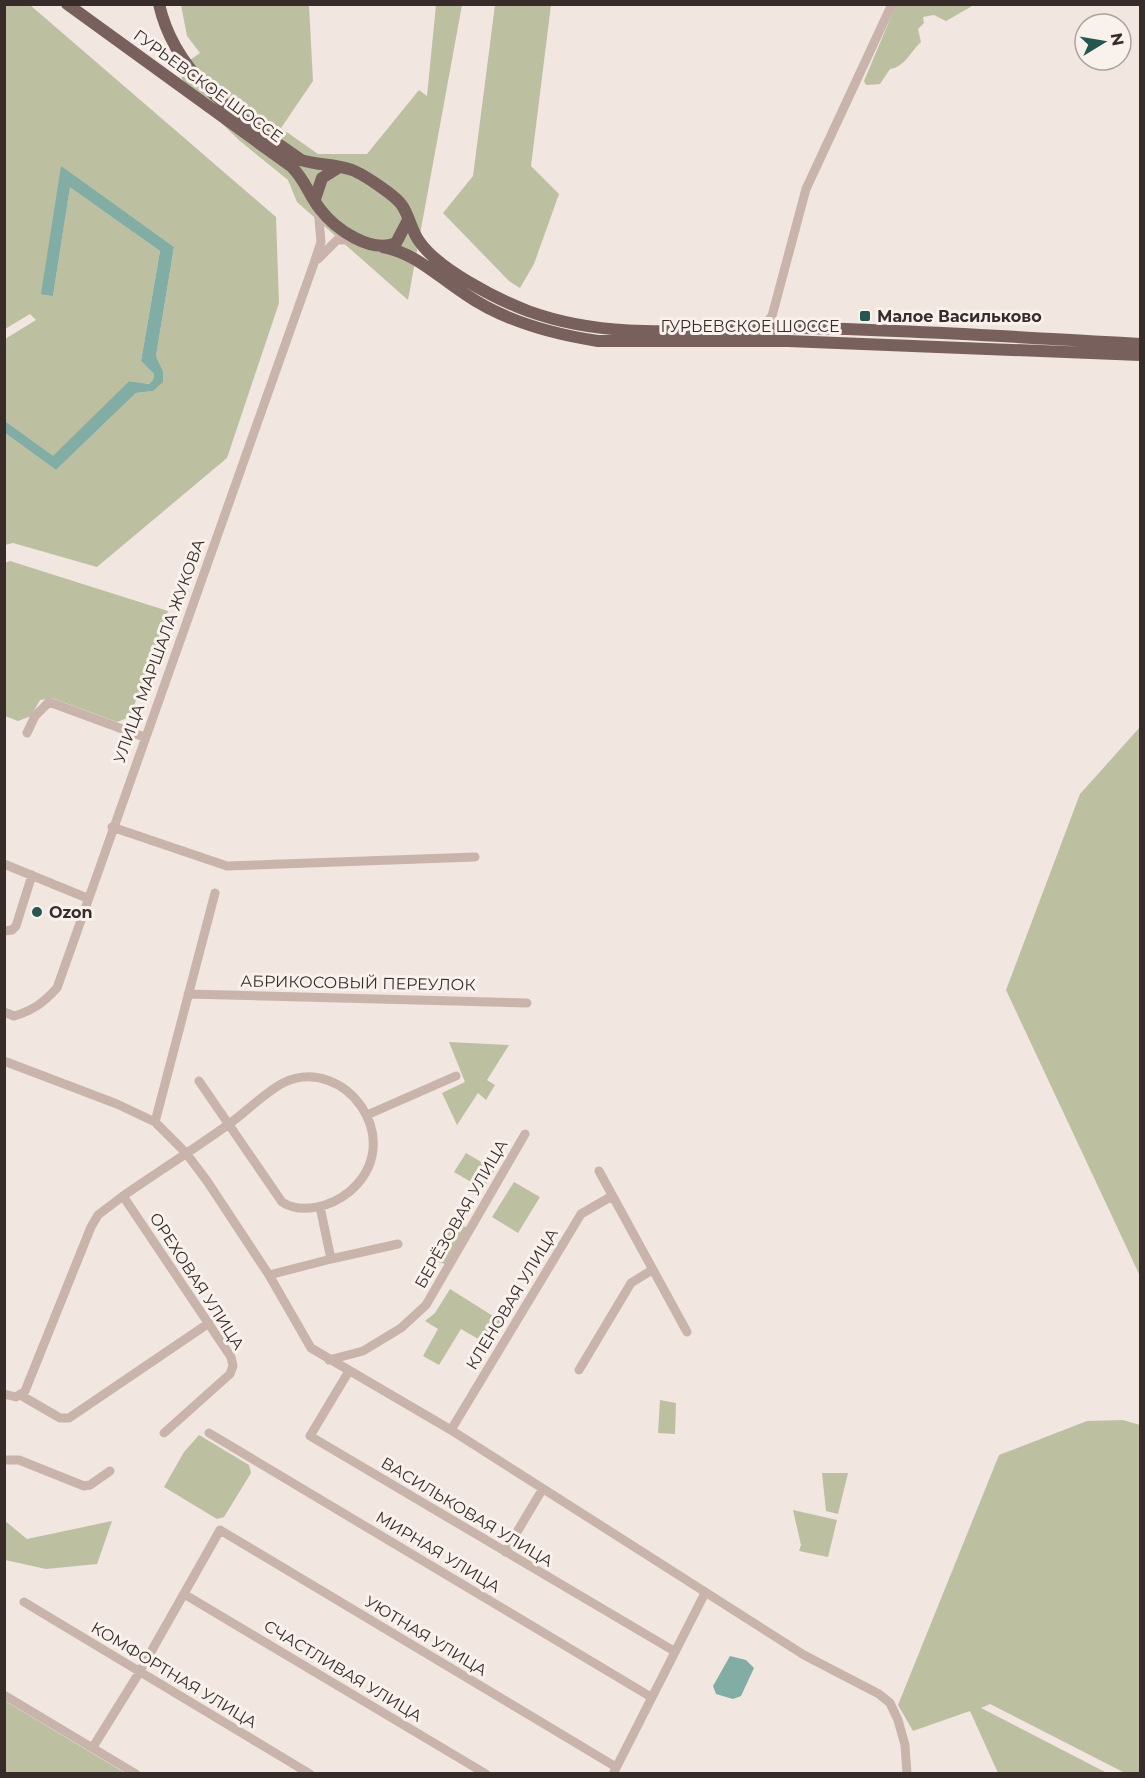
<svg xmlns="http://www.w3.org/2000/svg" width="1145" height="1778" viewBox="0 0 1145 1778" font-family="Montserrat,sans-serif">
  <rect width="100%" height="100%" fill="#f1e6e0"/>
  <path fill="#bcc0a1" d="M8 5H30L276 217 279 303 227 458 97 567 13 543 5 545V433L56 470 136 393 153 391 163 371 156 356 174 247 61 167 53 296 70 186 160 251 141 361 154 374 153 380 149 384 129 381 53 457 5 421V339L36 320 30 314 5 329V7Z
    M181 5H309L313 81 281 128 318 154H367L419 90 427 96 436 5H462L408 300 297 202 288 180 240 141 189 92 177 69 200 53 187 36Z
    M495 5H551L531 166 559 194 534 264 520 288 509 281 443 213 473 176Z
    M896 5H974L946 21 934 15 923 17 924 23 918 29 921 42C910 52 905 67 890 69L880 84 866 85 864 81Z
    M10 561 168 611 130 717 117 722 52 698 40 700 31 716 18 721 5 716 4 563Z
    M1140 727V1276L1006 990 1080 794Z
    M449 1042 509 1045 487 1080 495 1085 486 1100 478 1093 457 1125 442 1093 465 1082Z
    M466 1153 495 1170 483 1189 454 1172Z
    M514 1182 540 1197 518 1233 492 1217Z
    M462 1225 467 1228 445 1264 438 1262 442 1242V1229Z
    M450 1289 501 1321 487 1344 461 1329 439 1365 423 1356 438 1329 425 1321 435 1313Z
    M660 1400 676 1403 675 1434 658 1433Z
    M1123 1420 1140 1425V1773H1125L990 1704 981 1708 1107 1773H998L970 1711 913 1731 898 1705 999 1455 1087 1421Z
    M199 1435 249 1465 251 1473 224 1517 217 1519 164 1487 184 1452Z
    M822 1473H848L838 1514 826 1511Z
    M793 1510 837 1520 828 1557 799 1551 801 1545Z
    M4 1520 27 1539 112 1521 97 1564 46 1569 5 1560Z
    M5 1701 125 1773H5Z"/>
  <path fill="#81ada5" d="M61 166 174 247 156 356 163 371V382L153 391 136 393 56 470 5 433V421L53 456 129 381 149 384 153 380 154 374 141 361 160 251 70 187 53 296 41 294Z
    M730 1656 746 1660 754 1668 741 1696 733 1699 716 1694 713 1686Z"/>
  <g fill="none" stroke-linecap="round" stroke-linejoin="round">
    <path stroke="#c9b4ac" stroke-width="9" d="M318 259 337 240H356
      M761 329 772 316 806 189 892 4
      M27 733 35 716 49 702 144 737
      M112 827 227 866 475 857
      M4 864 87 898
      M4 931 12 930 16 926 32 875
      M188 994 527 1003
      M4 1012 14 1016C34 1010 43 1003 57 988L313 266 321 242 318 208
      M4 1061 117 1104 155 1122 186 1153 207 1181 269 1275 311 1348 451 1430 804 1655 879 1694 890 1703 898 1720 905 1745 907 1774
      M367 1115 456 1076
      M155 1122 215 893
      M599 1171 687 1332
      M331 1259 398 1244
      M269 1275 331 1259 320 1207
      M329 1360 363 1351 401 1328 426 1305 525 1134
      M579 1370 631 1283 652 1270
      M349 1371 310 1436 674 1651
      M4 1394 16 1397 25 1391 91 1227 98 1215 123 1196
      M22 1396 60 1418H69L209 1323
      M451 1430 581 1214 612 1196
      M164 1433 230 1374 233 1366 231 1357 123 1196C158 1172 194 1149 229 1124 246 1112 264 1093 283 1083 344 1053 410 1141 349 1192 332 1206 302 1215 282 1202L199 1081
      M209 1433 651 1697
      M4 1460H19L84 1486 90 1485 110 1471
      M505 1552 542 1490
      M184 1594 486 1774
      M24 1602 310 1774
      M4 1695 136 1774
      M93 1747 139 1673 220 1530 616 1767
      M613 1774 705 1593"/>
    <path stroke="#78615d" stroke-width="12" d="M67 4 292 167C305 180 309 195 320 209 335 229 371 254 396 243L408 220
      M159 4C176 80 242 118 301 160 317 165 333 164 349 169 361 172 394 195 401 204 409 214 411 230 419 241 438 269 496 299 528 311 618 344 713 327 806 328 918 330 1029 338 1140 344
      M315 199 322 178 338 168
      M383 247C417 254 437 276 465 294 504 321 552 334 598 341H788L1140 355"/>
  </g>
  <g fill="#23574f" stroke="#f9f1ec" stroke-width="2">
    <rect x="859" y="310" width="12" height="12" rx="3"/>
    <circle cx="37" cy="912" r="6"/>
  </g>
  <g text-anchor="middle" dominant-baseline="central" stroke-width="6" stroke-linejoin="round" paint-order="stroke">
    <g font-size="16" fill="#382c2b" stroke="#f9f1ec">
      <text transform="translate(208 86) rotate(36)">ГУРЬЕВСКОЕ ШОССЕ</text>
      <text x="750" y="326">ГУРЬЕВСКОЕ ШОССЕ</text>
      <text transform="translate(159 651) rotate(-70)">УЛИЦА МАРШАЛА ЖУКОВА</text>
      <text transform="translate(358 983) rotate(1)">АБРИКОСОВЫЙ ПЕРЕУЛОК</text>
      <text transform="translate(461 1214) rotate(-60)">БЕРЁЗОВАЯ УЛИЦА</text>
      <text transform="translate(197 1281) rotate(57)">ОРЕХОВАЯ УЛИЦА</text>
      <text transform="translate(512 1299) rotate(-59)">КЛЕНОВАЯ УЛИЦА</text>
      <text transform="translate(467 1512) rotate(31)">ВАСИЛЬКОВАЯ УЛИЦА</text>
      <text transform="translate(438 1552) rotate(31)">МИРНАЯ УЛИЦА</text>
      <text transform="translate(426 1636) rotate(31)">УЮТНАЯ УЛИЦА</text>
      <text transform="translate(343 1671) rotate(31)">СЧАСТЛИВАЯ УЛИЦА</text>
      <text transform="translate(174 1675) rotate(31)">КОМФОРТНАЯ УЛИЦА</text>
    </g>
    <g font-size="16" font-weight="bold" fill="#382c2b" stroke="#f9f1ec" text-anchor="start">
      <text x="877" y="316">Малое Васильково</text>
      <text x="49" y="912">Ozon</text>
    </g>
  </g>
  <rect width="1145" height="1778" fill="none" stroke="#382c2b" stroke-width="12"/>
  <g transform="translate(1103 42) rotate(79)"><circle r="28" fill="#f9f1ec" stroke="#aca29f" stroke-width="1.5"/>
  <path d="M0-4.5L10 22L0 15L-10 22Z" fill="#23574f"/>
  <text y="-9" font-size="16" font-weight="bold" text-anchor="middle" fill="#382c2b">N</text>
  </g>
</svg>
